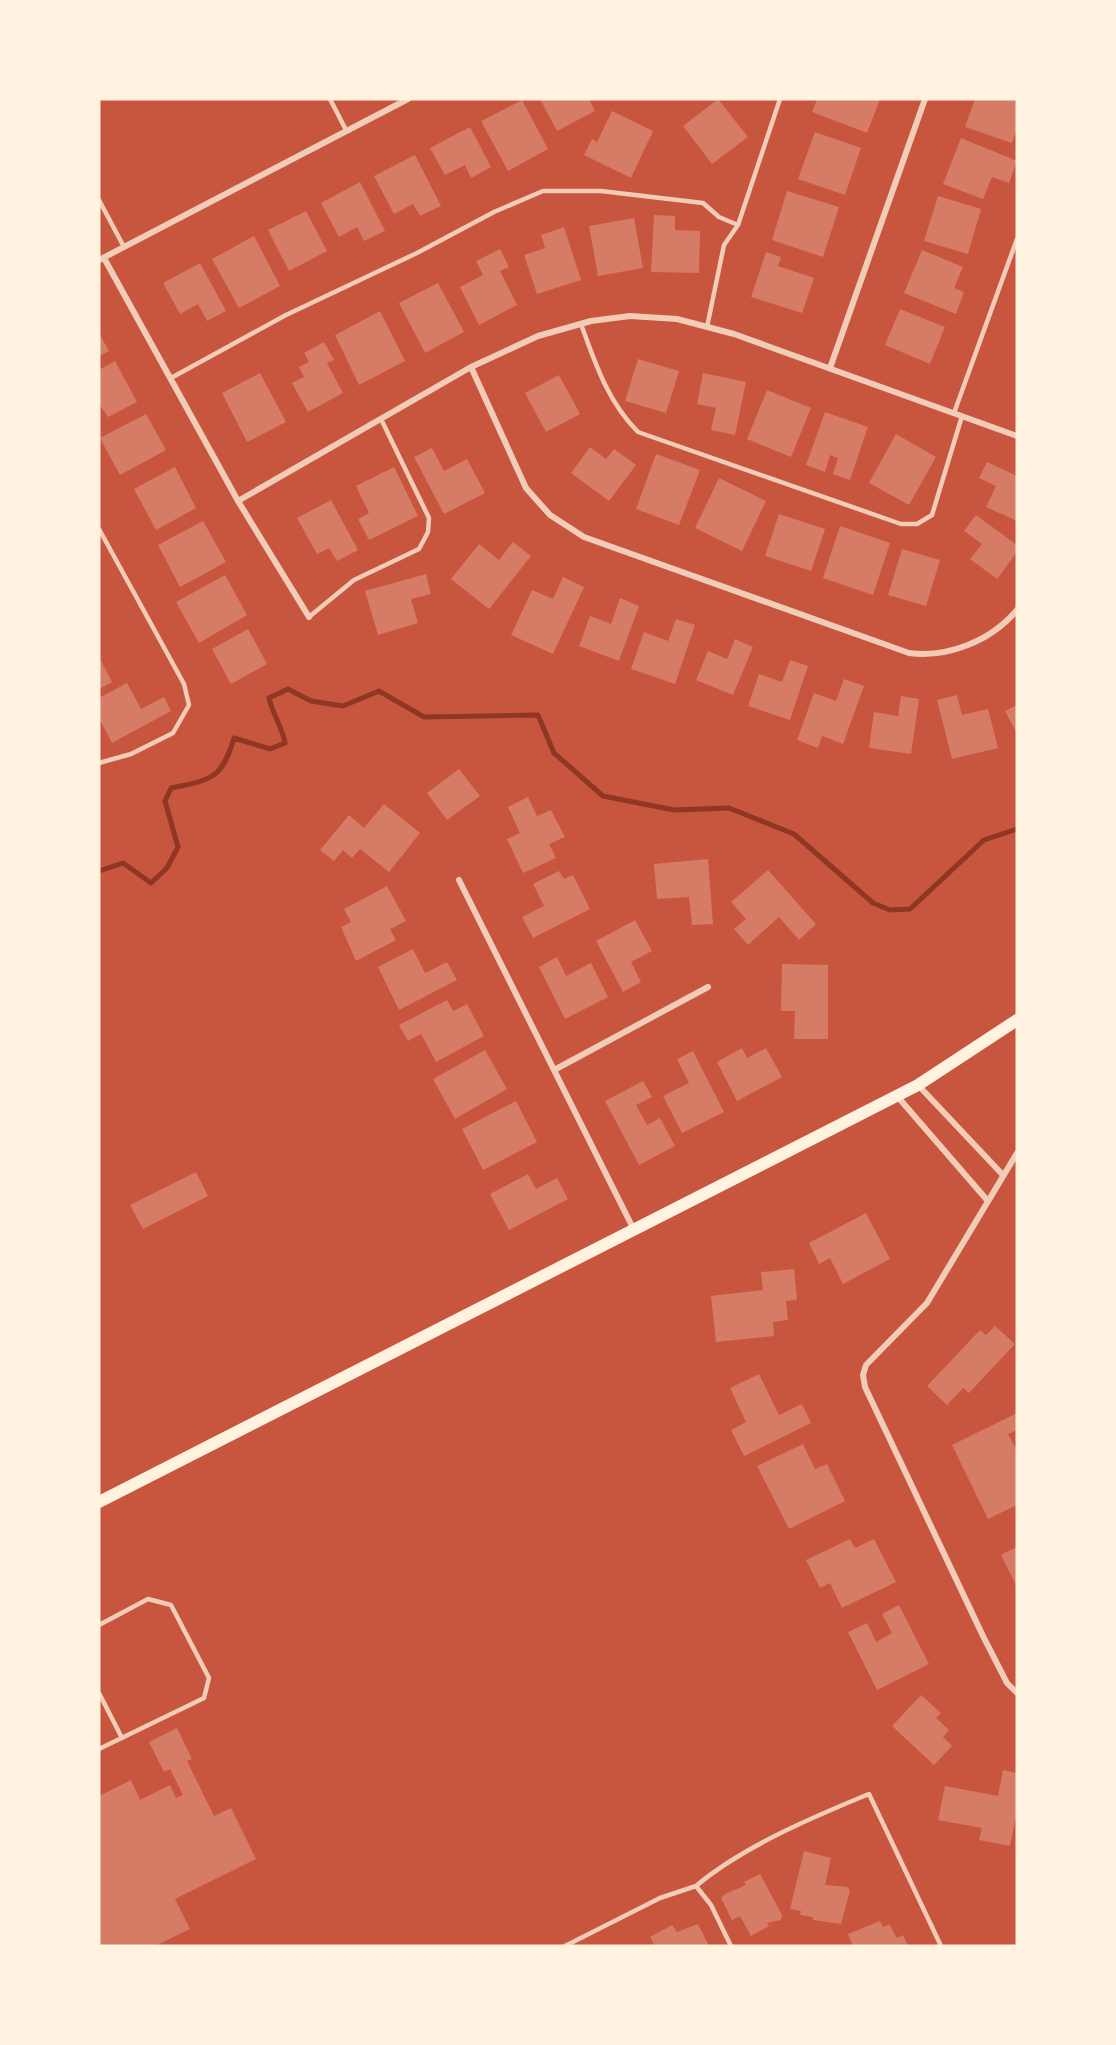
<svg xmlns="http://www.w3.org/2000/svg" width="1116" height="2045" viewBox="0 0 1116 2045" font-family="Inter,sans-serif">
  <rect width="100%" height="100%" fill="#c8553d"/>
  <g fill="none" stroke-linecap="round" stroke-linejoin="round">
    <path stroke="#8f3625" stroke-width="5" d="M99 871 123 863 151 883 167 868 178 847 165 801 171 788C211 780 222 779 234 738L270 749 285 743C282 727 273 715 269 698L288 689 311 701 343 706 379 691 424 717 538 715 554 753 603 796 674 810 729 808 794 834 873 903 890 910 910 909 984 840 1017 829"/>
  </g>
  <path fill="#d67c66" d="M540 99H589L595 111 557 131Z
    M718 99 748 137 712 164 683 126Z
    M817 99H880L867 133 812 112Z
    M975 99 1017 100V129L1012 143 965 127Z
    M522 100 548 149 508 171 481 121Z
    M612 111 653 131 631 178 584 155 592 139 597 142Z
    M470 127 491 167 471 178 465 165 445 175 430 148Z
    M815 132 861 148 845 195 798 179Z
    M961 138 1017 161 1009 183 992 177 983 199 943 184Z
    M415 155 441 206 420 216 413 204 394 214 374 176Z
    M360 182 385 231 364 241 357 227 339 237 321 203Z
    M787 191 839 207 823 257 772 240Z
    M938 196 981 209 968 254 924 241Z
    M306 211 327 251 289 271 268 230Z
    M654 215 675 216V230L700 231 699 273 651 272Z
    M634 218 643 268 598 276 589 226Z
    M564 227 581 280 537 294 524 255 545 248 541 235Z
    M254 236 280 286 239 308 212 259Z
    M500 249 509 267 500 271 517 305 479 325 460 287 483 275 476 261Z
    M922 250 963 267 954 288 964 292 956 314 904 293Z
    M766 252 781 257 778 266 814 278 802 313 751 297Z
    M200 263 226 311 207 321 198 304 180 314 163 283Z
    M438 283 464 332 425 353 399 303Z
    M900 309 945 327 930 364 885 345Z
    M380 311 405 361 359 385 335 335Z
    M99 333 109 351 99 356Z
    M324 342 334 360 327 363 343 393 308 412 292 383 304 377 299 367 309 362 304 353Z
    M638 359 679 371 666 413 625 401Z
    M115 361 137 402 108 417 99 404V370Z
    M260 373 286 422 247 442 222 393Z
    M703 373 746 382 735 435 711 430 716 408 697 404Z
    M559 375 580 414 546 432 525 393Z
    M767 390 811 408 791 457 747 439Z
    M825 412 868 427 850 480 833 474 838 458 830 455 825 472 806 465Z
    M146 414 166 450 120 475 100 438Z
    M896 434 936 457 909 505 869 483Z
    M590 447 606 459 614 449 636 465 609 501 571 473Z
    M432 448 444 471 467 459 485 493 444 514 414 457Z
    M656 454 700 470 679 525 636 509Z
    M987 462 1017 476V521L986 507 996 486 979 478Z
    M175 467 196 508 156 530 134 489Z
    M394 467 418 516 369 540 358 519 369 513 356 486Z
    M719 478 766 501 742 551 695 528Z
    M331 500 358 550 337 561 329 548 317 554 297 518Z
    M779 514 825 529 811 571 765 556Z
    M976 515 1017 545V552L997 579 970 559 982 544 964 531Z
    M203 521 226 562 180 587 158 545Z
    M840 526 890 543 873 595 823 578Z
    M513 542 531 556 489 609 451 579 479 544 499 560Z
    M902 549 940 560 926 606 888 595Z
    M426 574 431 594 411 599 418 623 378 635 365 591Z
    M225 575 247 615 199 643 176 602Z
    M563 577 584 587 553 654 511 635 532 590 553 599Z
    M620 598 639 606 619 661 579 646 590 616 611 624Z
    M676 619 695 625 675 684 631 669 644 632 668 641Z
    M248 629 267 664 231 684 212 649Z
    M735 639 753 647 733 695 696 680 708 651 727 659Z
    M99 657 112 682 99 689Z
    M790 660 808 666 790 720 748 706 759 674 782 682Z
    M844 679 864 686 843 744 822 736 818 748 797 740 814 693 836 701Z
    M127 683 141 709 164 697 171 711 112 743 99 718V698Z
    M957 695 962 715 988 709 998 748 952 759 937 700Z
    M901 696 919 699 911 754 869 748 874 712 898 716Z
    M1017 705V734L1005 711Z
    M459 769 480 796 447 820 427 793Z
    M528 797 537 816 551 810 565 837 549 844 556 858 523 873 507 839 520 833 508 807Z
    M384 804 420 833 389 872 360 849 352 858 343 850 334 861 320 850 349 815 364 828Z
    M708 859 713 924 692 925 689 897 657 899 654 864Z
    M768 870 816 924 799 940 779 917 748 945 734 929 746 919 731 902Z
    M559 871 564 879 573 875 590 909 533 938 522 917 544 906 533 884Z
    M387 886 406 921 390 929 396 940 356 961 341 927 351 922 344 909Z
    M635 920 652 951 631 962 641 982 623 992 596 941Z
    M413 949 425 973 447 962 457 980 399 1010 378 967Z
    M557 957 566 976 591 963 608 997 565 1019 539 967Z
    M782 964 828 965V1039H794L795 1011H781Z
    M447 1000 453 1011 467 1004 484 1036 436 1062 421 1034 408 1041 399 1025Z
    M742 1048 747 1058 766 1048 782 1077 737 1101 717 1062Z
    M485 1050 507 1089 455 1119 433 1079Z
    M693 1051 724 1112 682 1133 663 1096 689 1083 677 1059Z
    M643 1081 652 1097 636 1105 647 1125 660 1118 675 1146 639 1165 605 1101Z
    M516 1101 537 1142 483 1170 462 1129Z
    M196 1172 208 1196 143 1229 130 1205Z
    M528 1174 536 1189 557 1178 568 1199 509 1230 490 1194Z
    M866 1213 890 1259 843 1284 830 1258 819 1264 809 1243Z
    M794 1269 797 1300 786 1301 788 1320 773 1322 774 1336 716 1342 711 1296 763 1290 761 1272Z
    M995 1326 1015 1344 969 1393 963 1388 947 1405 927 1386 980 1330 986 1335Z
    M759 1374 779 1415 802 1404 811 1423 744 1456 731 1430 746 1422 730 1388Z
    M1017 1413V1430L1008 1434 1017 1451V1505L988 1519 952 1445Z
    M803 1444 815 1469 827 1464 845 1501 789 1529 757 1466Z
    M850 1539 855 1548 874 1539 896 1582 842 1608 830 1583 820 1588 806 1560Z
    M1017 1547V1587L1001 1555Z
    M899 1605 929 1664 877 1690 848 1632 867 1623 876 1642 892 1633 882 1614Z
    M921 1695 941 1713 936 1718 949 1730 943 1737 952 1746 934 1765 892 1726Z
    M177 1728 192 1759 187 1761 214 1816 231 1808 256 1859 175 1899 190 1929 155 1946H99V1796L131 1780 140 1800 170 1785 176 1798 183 1795 170 1769 164 1772 149 1742Z
    M1003 1770 1017 1773V1812L1010 1846 979 1840 982 1828 938 1820 945 1786 998 1796Z
    M804 1851 831 1858 825 1885 848 1887 850 1891 841 1924 813 1920V1917L800 1915 801 1911 790 1909Z
    M760 1874 782 1915 781 1920 767 1923 769 1926 751 1936 740 1916 732 1920 721 1898 725 1894 746 1885 744 1882Z
    M880 1921 883 1927 889 1924 897 1938 903 1935 908 1946H853L848 1934Z
    M698 1924 709 1946H655L650 1937 672 1925 677 1932Z"/>
  <g fill="none" stroke-linecap="round" stroke-linejoin="round">
    <path stroke="#f1ccb7" stroke-width="4.5" d="M330 99 346 130
      M99 200 124 247
      M738 225 780 99
      M581 324C595 363 608 402 638 432L901 524H917L932 515 962 416
      M171 378 286 315 417 253 494 212 543 191H601L703 203 719 217 738 225 724 245 707 327
      M954 413 1017 239
      M99 529 184 684 189 705 173 733 131 754 99 763
      M309 617 354 580 419 549 428 532 429 518 381 419
      M99 1625 148 1599 171 1605 209 1678 204 1698 99 1749
      M99 1693 122 1738
      M696 1886C742 1847 813 1817 869 1794L941 1946
      M565 1946 660 1898 696 1886 711 1905 731 1946"/>
    <path stroke="#f1ccb7" stroke-width="6" d="M104 258 238 501 309 617
      M99 260 408 99
      M471 367 526 488 550 515 584 537 909 653C948 658 991 641 1017 610
      M830 368 925 99
      M238 501 471 367 538 336 591 321 630 316 677 319 734 334 1017 436
      M459 880 633 1228
      M556 1069 708 987
      M918 1085 1002 1174
      M897 1096 987 1200
      M1017 1153 927 1303 866 1365 863 1375 865 1387 983 1636 1007 1683 1017 1693"/>
    <path stroke="#fff3e0" stroke-width="12" d="M99 1502 918 1085 1017 1020"/>
  </g>
  <rect width="1116" height="2045" fill="none" stroke="#fff3e0" stroke-width="201"/>
</svg>
